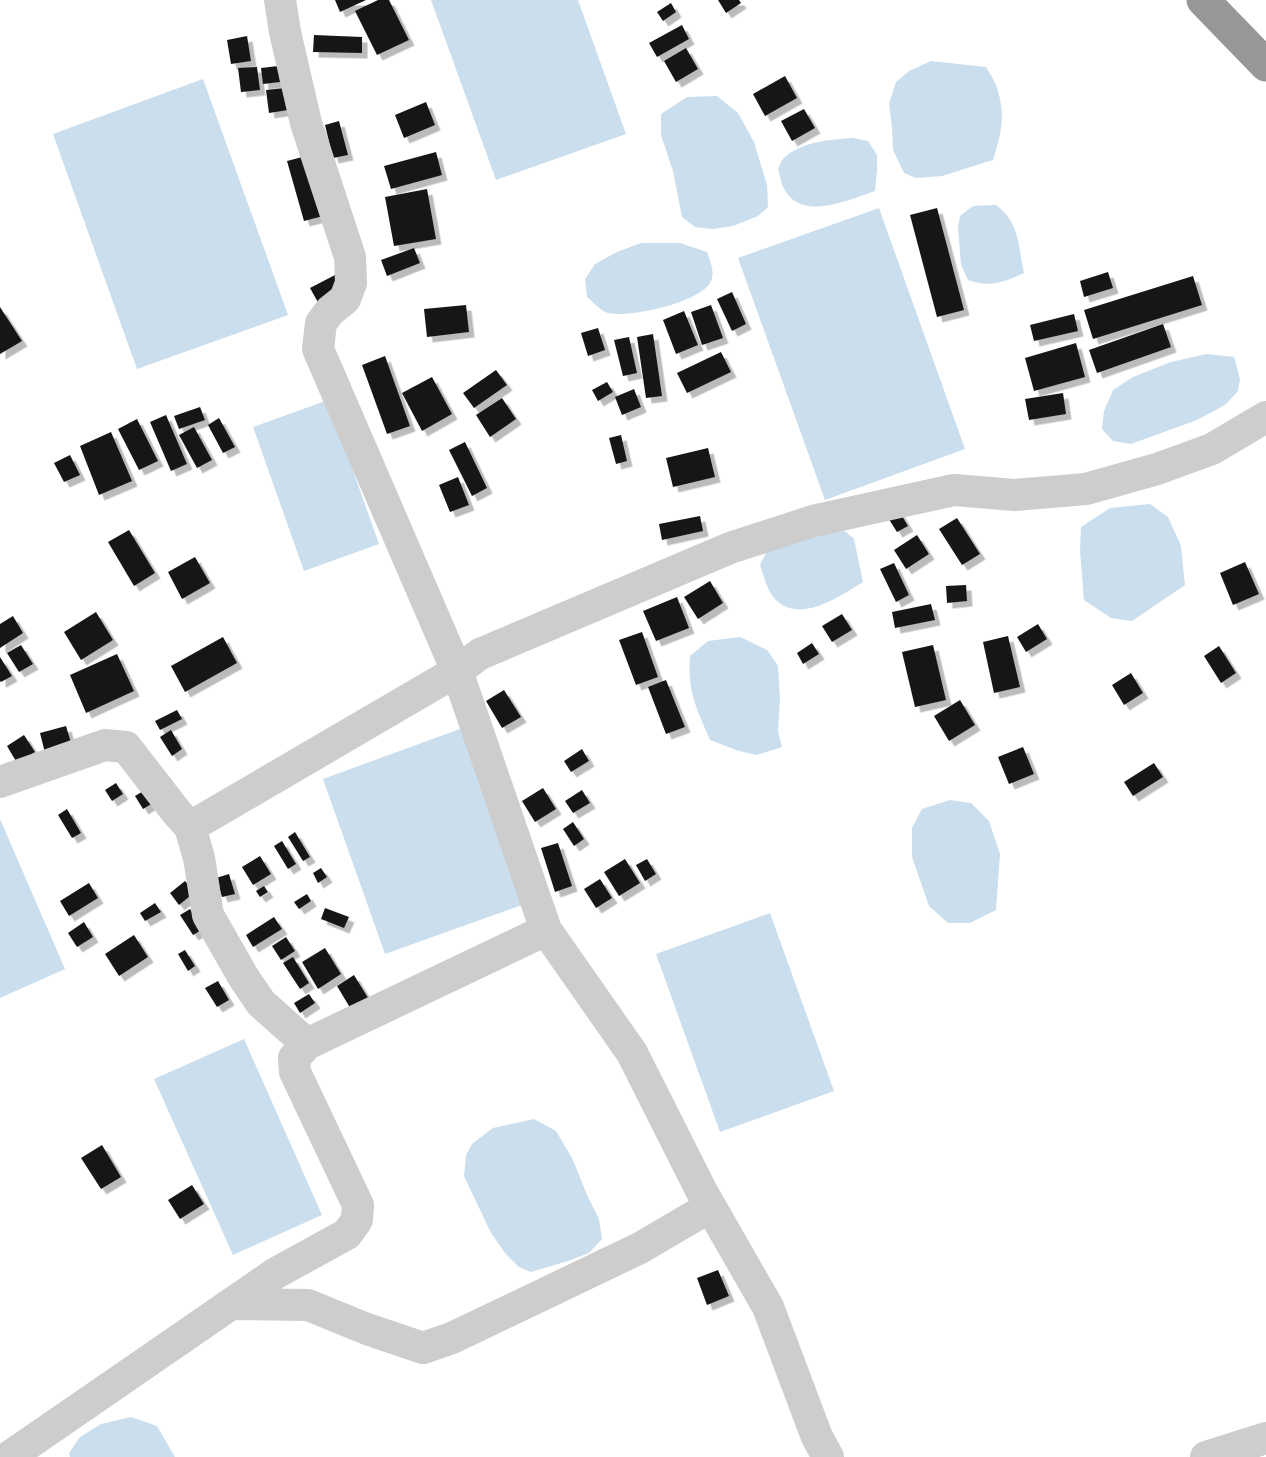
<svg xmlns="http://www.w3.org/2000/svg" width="1266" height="1457" viewBox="0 0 1266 1457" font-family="Karla,sans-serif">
  <defs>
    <filter id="shadow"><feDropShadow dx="5.5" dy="5.5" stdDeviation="0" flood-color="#0004"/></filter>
  </defs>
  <rect width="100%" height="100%" fill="#fff"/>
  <path fill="#cadeed" d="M431 0H578L626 134 496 180Z
    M931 61 986 67C990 74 995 81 997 88 1006 114 1001 135 993 160L942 176 916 178 904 173 893 150 892 127 889 104 896 82 909 71Z
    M203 79 288 315 137 369 53 134Z
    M717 96 738 113 754 142 767 185 768 207 758 216 733 226 713 229 695 227 682 217 673 171 661 135V114L687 97Z
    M853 138 868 141 877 155V170L875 191C847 200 801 223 783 187 781 182 780 175 778 169 780 164 782 159 786 156 805 141 830 140 853 138Z
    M996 205C1020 222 1018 247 1024 273 1004 282 989 288 968 280L961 265 958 227 960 216 973 206Z
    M879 208 965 449 825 500 738 258Z
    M641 243H680L707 252C710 262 716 272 710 283 700 302 625 320 605 312 599 309 593 302 587 297L585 279 595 264 617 252Z
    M1207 354 1234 357 1240 379 1238 391 1225 405 1197 420 1131 444 1113 441 1102 429 1104 411 1113 390 1133 377 1171 362Z
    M328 400 379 544 304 571 253 427Z
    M1150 504 1168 517 1181 546 1185 585 1132 621 1111 618 1084 600 1080 551 1081 527 1110 508Z
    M837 524 854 539 863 582C840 596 801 624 776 600 767 591 764 576 760 565L767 551Z
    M740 637 767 650 778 666 780 698 778 732 782 747 757 755 739 751 710 740C697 709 687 692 690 656L708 641Z
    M468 726 530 902 385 954 323 779Z
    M950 800 971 803 989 821 1000 854 996 910 970 923H948L929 906 912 857V828L922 809Z
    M0 819 65 969 0 998Z
    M770 913 834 1091 720 1132 656 954Z
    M244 1039 322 1215 233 1255 154 1079Z
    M534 1119 556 1131 573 1160 587 1195 599 1219 602 1239 589 1253 568 1261 531 1272 519 1267 505 1253 491 1233 464 1176 466 1155 472 1144 493 1128Z
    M131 1417 157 1426 175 1457H70L69 1453 80 1437 101 1424Z"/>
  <path fill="#171717" filter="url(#shadow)" d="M335 0H366L340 12Z
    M378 0H389L409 40 377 55 355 11Z
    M718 0H739L741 3 726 13Z
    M671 3 676 12 663 21 657 12Z
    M682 25 689 39 657 57 649 43Z
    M314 35 362 37V53L313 52Z
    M247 36 251 61 231 64 227 40Z
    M686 48 698 69 676 82 664 61Z
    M278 66 280 82 263 84 261 68Z
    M257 67 260 90 241 92 238 68Z
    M785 76 797 98 765 116 753 94Z
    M285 88 288 110 269 113 266 90Z
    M426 102 435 125 404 138 395 115Z
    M804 109 815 128 792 141 781 121Z
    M339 121 348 155 333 158 325 125Z
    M436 152 442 175 391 189 384 166Z
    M314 154 331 214 304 221 287 161Z
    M427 189 436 239 394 246 385 197Z
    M937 208 964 310 937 317 910 215Z
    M414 248 420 263 387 276 381 260Z
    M1108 272 1113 288 1084 297 1080 281Z
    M335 275 344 293 320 306 310 288Z
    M1193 276 1202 305 1093 339 1084 310Z
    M732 292 746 324 732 331 717 299Z
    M466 305 469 332 427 337 424 309Z
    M711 305 723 338 702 345 691 312Z
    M0 307 22 341 0 354Z
    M684 311 698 345 676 354 663 320Z
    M1074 314 1078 331 1034 341 1030 325Z
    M1163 324 1171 347 1097 373 1089 350Z
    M598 328 605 350 588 356 581 333Z
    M653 334 662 396 646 398 637 337Z
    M629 337 637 373 623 376 614 340Z
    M1076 343 1085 377 1034 391 1025 358Z
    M721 352 731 372 687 393 677 373Z
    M385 356 410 426 387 434 362 365Z
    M496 370 507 385 474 408 463 393Z
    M432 377 452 414 422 431 402 393Z
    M607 382 613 392 598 401 592 390Z
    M634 389 641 407 622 415 615 397Z
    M1063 393 1066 414 1029 420 1025 399Z
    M502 398 516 419 490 437 476 415Z
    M200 407 205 420 179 429 174 416Z
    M166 415 187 464 171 471 150 422Z
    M219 418 235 447 223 453 208 425Z
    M137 419 158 461 139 470 118 429Z
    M194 427 212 460 197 468 179 435Z
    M111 432 132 481 99 495 80 446Z
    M621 435 627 461 616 464 609 438Z
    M465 442 487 488 472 496 449 450Z
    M708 448 715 477 673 487 666 458Z
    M70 455 80 475 64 482 54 463Z
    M458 477 469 505 450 512 439 485Z
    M896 506 908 526 897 532 885 513Z
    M700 516 703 531 662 540 659 524Z
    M957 518 980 554 962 565 939 529Z
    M129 530 155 573 134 586 108 542Z
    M917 535 929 554 906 569 894 550Z
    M195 557 210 583 182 599 168 572Z
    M1245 562 1259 594 1233 605 1220 573Z
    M894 563 909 595 896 602 880 569Z
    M710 581 723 603 698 619 684 597Z
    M966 585 967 601 947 603 946 586Z
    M677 597 689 628 656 641 643 611Z
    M931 604 935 620 895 628 892 612Z
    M96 612 113 640 81 660 64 632Z
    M842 614 852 630 832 642 822 626Z
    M13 616 23 633 0 648V624Z
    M1038 624 1047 639 1026 652 1017 637Z
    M642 632 658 677 636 685 619 640Z
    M1008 636 1020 687 994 693 983 642Z
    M223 637 237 663 185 692 171 666Z
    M812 643 819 654 803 664 797 653Z
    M21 645 33 664 19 672 7 653Z
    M933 645 946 700 915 707 902 652Z
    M1219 646 1236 673 1221 683 1204 656Z
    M117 654 134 691 86 713 70 675Z
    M0 657 12 676 1 682 0 681Z
    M1131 673 1143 693 1124 705 1112 685Z
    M666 680 685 727 666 734 648 687Z
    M504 690 521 717 502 728 486 701Z
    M960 700 975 725 949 741 934 716Z
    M177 710 182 719 160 730 155 721Z
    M66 726 72 746 45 753 40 733Z
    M171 730 182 749 172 756 160 737Z
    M24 735 35 752 17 763 7 746Z
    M1023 747 1034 774 1009 784 998 757Z
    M582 749 589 761 571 772 564 761Z
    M1154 763 1163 777 1133 796 1124 782Z
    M116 783 123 794 112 801 105 790Z
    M543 788 556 809 535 822 522 801Z
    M145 790 153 803 143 809 135 796Z
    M582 790 590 803 573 813 565 801Z
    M67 809 81 833 72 838 58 815Z
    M573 822 584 839 574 846 563 829Z
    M295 832 310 857 303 861 288 837Z
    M282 841 296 864 288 869 274 846Z
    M558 843 572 886 555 892 541 848Z
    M260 856 271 874 253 885 242 867Z
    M625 859 640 883 619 896 604 872Z
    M647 859 656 874 645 881 636 865Z
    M321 868 327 877 318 883 313 873Z
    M229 874 235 894 222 897 216 878Z
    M600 879 612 898 596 908 584 889Z
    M185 881 195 892 179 905 170 893Z
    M89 883 98 898 69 916 60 901Z
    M264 886 268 892 260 897 256 891Z
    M307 894 311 901 299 909 294 902Z
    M155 903 161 912 145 921 140 913Z
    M325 908 349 917 344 928 321 919Z
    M190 909 203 929 193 935 180 915Z
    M274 917 282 929 253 947 246 935Z
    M84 922 93 937 77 947 68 933Z
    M134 935 148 957 119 976 105 954Z
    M286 937 295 951 281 960 272 946Z
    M325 948 341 974 318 989 302 962Z
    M185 950 195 966 188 971 178 954Z
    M293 957 309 983 300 989 283 963Z
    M354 975 373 1006 355 1016 337 986Z
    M218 981 229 1000 217 1007 205 988Z
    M309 994 315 1003 300 1013 294 1003Z
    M102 1145 121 1177 101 1189 81 1158Z
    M192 1185 204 1204 180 1219 168 1200Z
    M718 1270 729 1296 707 1305 697 1278Z"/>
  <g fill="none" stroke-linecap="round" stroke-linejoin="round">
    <path stroke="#cdcdcd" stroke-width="32" d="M0 782 105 745 126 747 178 814 190 827 457 671 318 349 321 323 330 311 345 299 351 283 350 257 306 123 285 32 280 0
      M190 827 199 858 208 915 244 978 261 1003 307 1044
      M546 930 632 1053 702 1192 768 1307 817 1437 828 1457
      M232 1304 308 1305 367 1329 423 1348 452 1338 640 1248 710 1207
      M9 1457 276 1273 347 1234 357 1220 358 1205 295 1072 294 1058 307 1044 546 930 457 671 480 654 730 548 813 521 954 490 1014 495 1086 489 1157 469 1212 449 1266 417
      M1206 1457 1266 1438"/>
    <path stroke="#979797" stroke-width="33" d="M1203 0 1266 65"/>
  </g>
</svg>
